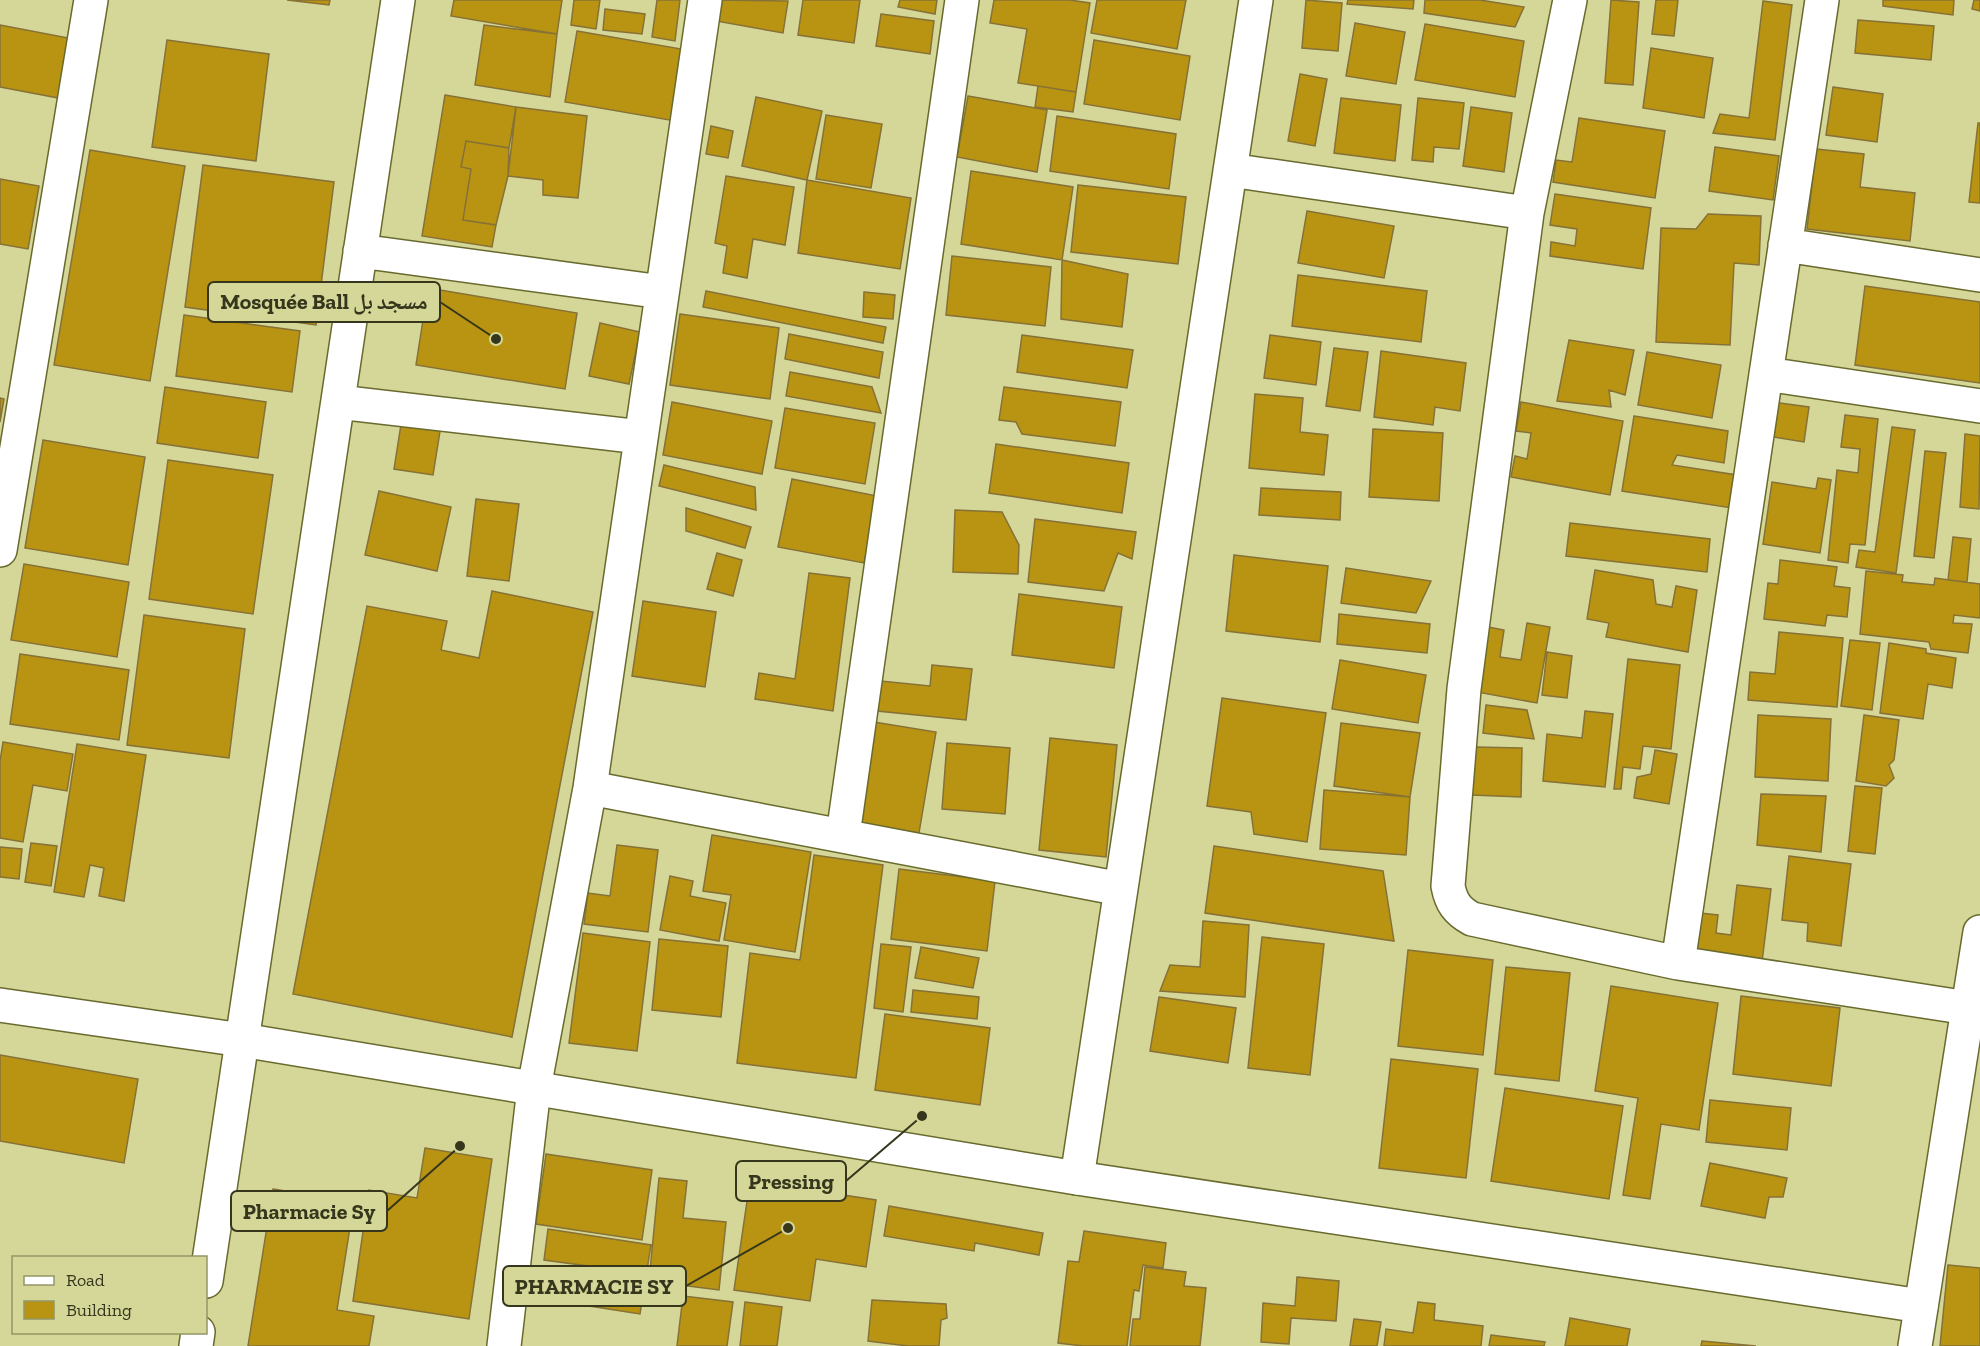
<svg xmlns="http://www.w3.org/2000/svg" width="1980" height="1346" viewBox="0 0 1980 1346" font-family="'Zilla Slab','Noto Naskh Arabic',serif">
  <rect width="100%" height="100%" fill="#d4d797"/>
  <path fill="#b99413" stroke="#867136" stroke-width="1.5" d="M287 0H330L329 5Z
    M454 0H562L557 34 451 16Z
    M574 0H600L596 29 571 25Z
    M657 0H680L675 41 652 37Z
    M720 0 788 1 783 33 716 21Z
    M803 0H860L854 43 798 35Z
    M900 0H937L935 14 898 7Z
    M994 0H1070L1090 3 1076 92 1018 83 1027 29 990 23Z
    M1097 0H1186L1177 49 1091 33Z
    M1306 0 1342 3 1338 51 1302 48Z
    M1348 0H1414L1413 9 1347 4Z
    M1425 0H1480L1524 7 1515 27 1424 13Z
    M1611 0 1639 2 1633 85 1605 83Z
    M1656 0H1678L1674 36 1652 34Z
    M1883 0H1954L1953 15 1883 6Z
    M1974 0H1980V11L1972 9Z
    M1763 1 1792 5 1775 140 1713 133 1720 114 1749 118Z
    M605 9 645 14 642 34 603 30Z
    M881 14 934 21 930 54 876 46Z
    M1858 20 1934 26 1931 60 1855 53Z
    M1355 23 1405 32 1396 84 1346 76Z
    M1425 24 1524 41 1515 97 1415 80Z
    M0 25 79 40 69 100 0 87Z
    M484 25 557 34 550 97 475 85Z
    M577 31 687 50 675 121 565 102Z
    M167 40 269 54 256 161 152 147Z
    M1094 40 1190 56 1180 120 1084 104Z
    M1651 48 1713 58 1704 118 1643 108Z
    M1300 74 1327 79 1315 146 1288 141Z
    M1038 86 1076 92 1073 112 1035 107Z
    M1833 87 1883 94 1877 142 1826 135Z
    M445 95 516 107 509 148 466 141 461 167 471 169 463 220 496 225 492 247 422 236Z
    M968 96 1047 110 1037 172 957 157Z
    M756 97 822 111 807 180 742 166Z
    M1341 98 1401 105 1395 161 1334 153Z
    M1418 98 1464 103 1459 149 1434 147 1433 162 1412 160Z
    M516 107 587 116 578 198 543 195V180L508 176Z
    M1471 107 1512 113 1504 172 1463 166Z
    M826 115 882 124 871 188 816 179Z
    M1057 116 1176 134 1169 189 1050 171Z
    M1579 118 1665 131 1655 198 1553 182 1556 160 1572 162Z
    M1978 123H1980V203L1969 202Z
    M711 126 733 131 728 158 706 154Z
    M466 141 509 148 508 176 496 225 463 220 471 169 461 167Z
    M1715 147 1779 156 1773 200 1709 191Z
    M1816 149 1864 154 1860 187 1915 193 1910 241 1807 229Z
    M90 150 185 166 150 381 54 365Z
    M203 165 334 182 316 325 185 307Z
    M971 171 1073 187 1062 260 961 244Z
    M726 176 794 187 785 245 753 239 747 278 723 273 727 246 715 243Z
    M0 179 39 186 28 249 0 244Z
    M807 180 911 198 900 269 798 253Z
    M1078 185 1186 197 1178 264 1071 252Z
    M1555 194 1651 208 1643 269 1550 256 1551 242 1575 246 1577 229 1550 225Z
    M1307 211 1394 226 1384 278 1298 263Z
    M1708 214 1761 216 1759 265 1734 263 1730 345 1656 342 1661 228 1696 229Z
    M952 256 1051 267 1045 326 946 315Z
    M1062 260 1128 274 1122 327 1061 319Z
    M1298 275 1427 291 1421 342 1292 326Z
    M1865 286 1980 302V383L1855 365Z
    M428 288 577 313 565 389 416 365Z
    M706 291 886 327 883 343 703 307Z
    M864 292 895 295 893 319 863 317Z
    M680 314 779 328 770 399 670 385Z
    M184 315 300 331 292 392 176 376Z
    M600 323 640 332 629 384 589 376Z
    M789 334 883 352 879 378 785 359Z
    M1022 335 1133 350 1127 388 1017 372Z
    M1270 335 1321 342 1316 385 1264 378Z
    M1569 340 1634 350 1625 395 1609 390 1611 407 1557 401Z
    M1334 348 1368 352 1360 411 1326 406Z
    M1381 351 1466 363 1460 411 1435 407 1433 425 1374 417Z
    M1647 352 1721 365 1712 418 1638 405Z
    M790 372 872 387 881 413 786 396Z
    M165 387 266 402 258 458 157 443Z
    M1004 387 1121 402 1115 446 1022 434 1016 422 999 420Z
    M1255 394 1303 398 1300 432 1328 435 1324 475 1249 468Z
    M0 398 4 399 0 422Z
    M672 402 772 421 762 474 663 455Z
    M1521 402 1623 421 1610 495 1511 477 1515 456 1527 459 1531 433 1516 431Z
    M1773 402 1809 407 1804 442 1768 436Z
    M785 408 875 423 865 484 775 468Z
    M1845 415 1878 419 1865 545 1850 544 1848 563 1828 560 1837 470 1858 473 1860 449 1841 447Z
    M1634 416 1728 431 1724 463 1677 455 1672 465 1737 475 1732 508 1622 491Z
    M402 418 441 425 433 475 394 469Z
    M1892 427 1915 430 1896 573 1856 567 1859 550 1875 552Z
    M1373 429 1443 433 1439 501 1369 497Z
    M1965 434 1980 436 1979 509 1960 507Z
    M43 440 145 457 128 565 25 548Z
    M996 444 1129 463 1122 513 989 493Z
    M1925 451 1946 453 1934 558 1914 556Z
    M168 460 273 475 253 614 149 599Z
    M664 465 755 487 756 510 659 486Z
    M1818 478 1831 480 1820 553 1763 544 1772 482 1816 489Z
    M792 479 877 496 864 563 778 547Z
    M1261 488 1341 492 1340 520 1259 515Z
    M379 491 451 507 437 571 365 555Z
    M476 499 519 504 509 581 467 576Z
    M686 508 751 527 745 548 686 531Z
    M955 510 1002 512 1019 545 1018 574 953 572Z
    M1035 519 1136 532 1132 559 1118 553 1104 591 1028 582Z
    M1570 523 1710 539 1707 572 1566 556Z
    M1953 537 1971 539 1967 582 1948 580Z
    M717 553 742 560 733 596 707 589Z
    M1234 555 1328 566 1320 642 1226 631Z
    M1780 560 1837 567 1834 586 1850 588 1847 617 1827 615 1825 626 1764 619 1768 583 1778 584Z
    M24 564 129 582 117 657 11 640Z
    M1346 568 1431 581 1416 613 1341 603Z
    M1595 570 1653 580 1656 604 1672 607 1676 586 1697 590 1688 652 1606 637 1609 623 1587 619Z
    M1866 571 1903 575 1902 582 1934 585 1935 578 1980 584V618L1954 615 1953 623 1972 624 1968 653 1931 649 1929 642 1860 634Z
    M809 573 850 578 833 711 755 699 759 673 795 679Z
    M492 591 593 612 512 1037 293 994 367 606 447 621 441 650 479 658Z
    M1019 594 1122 607 1114 668 1012 655Z
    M643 601 716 612 705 687 632 676Z
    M1339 614 1430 624 1427 653 1337 644Z
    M144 615 245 629 229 758 127 745Z
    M1527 623 1550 627 1537 703 1477 692 1488 627 1504 630 1500 657 1521 660Z
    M1779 632 1843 638 1837 707 1748 700 1750 672 1775 674Z
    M1850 640 1880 643 1872 710 1841 706Z
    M1889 643 1926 649V653L1956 658 1952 688 1928 684 1923 719 1880 713Z
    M1547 652 1572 656 1567 698 1542 695Z
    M20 654 129 670 119 740 10 724Z
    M1628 659 1680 665 1671 749 1643 746 1640 769 1623 767 1621 789H1614Z
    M1340 660 1426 675 1418 723 1332 709Z
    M932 665 972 669 966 720 877 711 881 681 930 686Z
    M1222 698 1326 713 1307 842 1254 834 1251 812 1207 806Z
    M1486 705 1527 710 1534 739 1483 733Z
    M1585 711 1613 714 1605 787 1543 781 1547 734 1582 738Z
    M1758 715 1831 719 1828 781 1755 777Z
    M1864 715 1899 720 1894 760 1889 765 1894 778 1886 786 1856 781Z
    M874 722 936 732 919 833 857 823Z
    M1341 723 1420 733 1410 797 1334 786Z
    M1050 738 1117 745 1106 857 1039 850Z
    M3 742 73 754 67 791 33 785 23 842 0 838V761Z
    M947 743 1010 748 1005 814 942 809Z
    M77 744 146 755 124 901 99 896 104 868 90 865 84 897 54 892Z
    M1474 747 1522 748 1521 797 1472 795Z
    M1655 750 1677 754 1669 804 1634 798 1637 777 1651 774Z
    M1855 786 1882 788 1875 854 1848 851Z
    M1324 790 1410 797 1406 855 1320 849Z
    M1761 794 1826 796 1821 852 1757 845Z
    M712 835 811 852 795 952 724 940 731 895 703 891Z
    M31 843 57 846 51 886 25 882Z
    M617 845 658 850 648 932 584 924 588 893 610 896Z
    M1214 846 1383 871 1394 941 1205 913Z
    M0 847 22 849 19 879 0 877Z
    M814 855 883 865 856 1078 737 1063 750 953 800 960Z
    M1789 856 1851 864 1841 946 1807 941 1808 923 1782 920Z
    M899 869 995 881 987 951 891 939Z
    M670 876 693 881 690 896 726 903 719 941 660 930Z
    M1737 885 1771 889 1762 962 1686 952 1691 912 1718 915 1716 933 1731 935Z
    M1203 921 1249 925 1245 997 1160 991 1170 965 1200 967Z
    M583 933 650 942 637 1051 569 1043Z
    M1262 937 1324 944 1310 1075 1248 1068Z
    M659 939 728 946 721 1017 652 1010Z
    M881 944 911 947 903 1012 874 1008Z
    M921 947 979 958 973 988 915 978Z
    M1408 950 1493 960 1483 1055 1398 1046Z
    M1506 967 1570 973 1559 1081 1495 1074Z
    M1611 986 1718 1003 1699 1130 1661 1124 1650 1199 1623 1195 1638 1098 1595 1091Z
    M913 990 979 997 977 1019 911 1012Z
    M1741 996 1840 1008 1831 1086 1733 1074Z
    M1159 997 1236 1008 1228 1063 1150 1051Z
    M885 1014 990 1028 980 1105 875 1090Z
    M0 1055 138 1079 124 1163 0 1141Z
    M1391 1059 1478 1069 1466 1178 1379 1168Z
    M1505 1088 1623 1106 1609 1199 1491 1181Z
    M1710 1100 1791 1108 1787 1150 1706 1142Z
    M425 1148 492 1159 469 1319 353 1301 369 1190 417 1198Z
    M546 1154 652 1170 642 1240 536 1224Z
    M1710 1163 1787 1178 1783 1197H1769L1765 1218 1701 1206Z
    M659 1178 687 1181 683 1218 726 1222 719 1290 649 1281Z
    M750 1181 876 1200 866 1267 816 1259 810 1301 734 1290Z
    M273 1189 354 1202 337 1310 374 1316 369 1346H248Z
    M889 1206 1043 1233 1039 1255 975 1243 974 1251 884 1236Z
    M548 1229 651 1245 640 1314 583 1305 588 1266 544 1260Z
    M1084 1231 1166 1243 1163 1268 1143 1265 1139 1291 1134 1290 1127 1346H1083L1058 1343 1068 1261 1079 1262Z
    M1948 1265 1980 1268V1346H1940Z
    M1145 1267 1186 1272 1184 1286 1206 1288 1200 1346H1130L1133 1319H1140Z
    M1297 1277 1339 1281 1336 1321 1291 1318 1289 1344 1261 1342 1263 1303 1295 1306Z
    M683 1296 733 1302 727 1346H677Z
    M872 1300 946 1304 947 1318 941 1320 939 1346H908L868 1341Z
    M745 1302 782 1307 777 1346H740Z
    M1418 1302 1435 1304 1434 1320 1483 1326 1481 1346H1384L1386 1329 1413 1333Z
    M1570 1318 1630 1329 1627 1346H1565Z
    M1354 1319 1381 1322 1377 1346H1350Z
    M1491 1335 1545 1342 1544 1346H1489Z
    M1702 1341 1756 1346H1701Z"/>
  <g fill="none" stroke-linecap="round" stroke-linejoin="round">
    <g stroke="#696a2e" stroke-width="36">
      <path id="minor" d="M1570 0 1527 213 1464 689 1448 886C1451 902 1457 911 1472 919L1678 963 1968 1008
        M1230 170 1527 213
        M1785 245 1980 275
        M360 251 662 292
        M1766 374 1980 406
        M338 402 641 437
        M0 550 91 0
        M590 788 1121 889
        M843 835 962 0
        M1678 963 1822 0
        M1077 1178 1256 0
        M206 1281 398 0
        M196 1346 198 1332
        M504 1346 534 1088 590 788 705 0"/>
    </g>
    <g stroke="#696a2e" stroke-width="36">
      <path id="tertiary" d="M0 1005 242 1040 1077 1178 1921 1306"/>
    </g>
    <g stroke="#696a2e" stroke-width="36">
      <path id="secondary" d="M1915 1346 1980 932"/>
    </g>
    <use href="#minor" stroke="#fff" stroke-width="33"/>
    <use href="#tertiary" stroke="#fff" stroke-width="33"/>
    <use href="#secondary" stroke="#fff" stroke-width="33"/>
  </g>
  <path fill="none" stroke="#35361c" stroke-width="2" d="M496 339L440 302M922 1116L846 1181M460 1146L387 1211M788 1228L686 1286"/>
  <g fill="#35361c" stroke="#d4d797" stroke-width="2">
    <circle cx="496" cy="339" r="6"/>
    <circle cx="922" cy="1116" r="6"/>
    <circle cx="460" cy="1146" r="6"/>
    <circle cx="788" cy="1228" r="6"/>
  </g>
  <g fill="#d4d797" stroke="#35361c" stroke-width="2">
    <rect x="208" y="282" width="232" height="40" rx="6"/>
    <rect x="736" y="1161" width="110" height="40" rx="6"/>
    <rect x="231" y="1191" width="156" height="40" rx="6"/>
    <rect x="503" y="1266" width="183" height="40" rx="6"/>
  </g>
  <g font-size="22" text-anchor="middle" font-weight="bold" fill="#35361c">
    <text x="324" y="309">Mosquée Ball مسجد بل</text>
    <text x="791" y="1189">Pressing</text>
    <text x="309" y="1219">Pharmacie Sy</text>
    <text x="594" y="1294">PHARMACIE SY</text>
  </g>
  <rect x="12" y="1256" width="195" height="78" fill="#d4d797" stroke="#949766" stroke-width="1.5"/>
  <rect x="24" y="1276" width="30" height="9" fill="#ffffff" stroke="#949766" stroke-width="1.5"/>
  <text x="66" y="1286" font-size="18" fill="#35361c">Road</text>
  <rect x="24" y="1301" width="30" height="18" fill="#b99413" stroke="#949766" stroke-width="1.5"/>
  <text x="66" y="1316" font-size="18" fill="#35361c">Building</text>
</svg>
